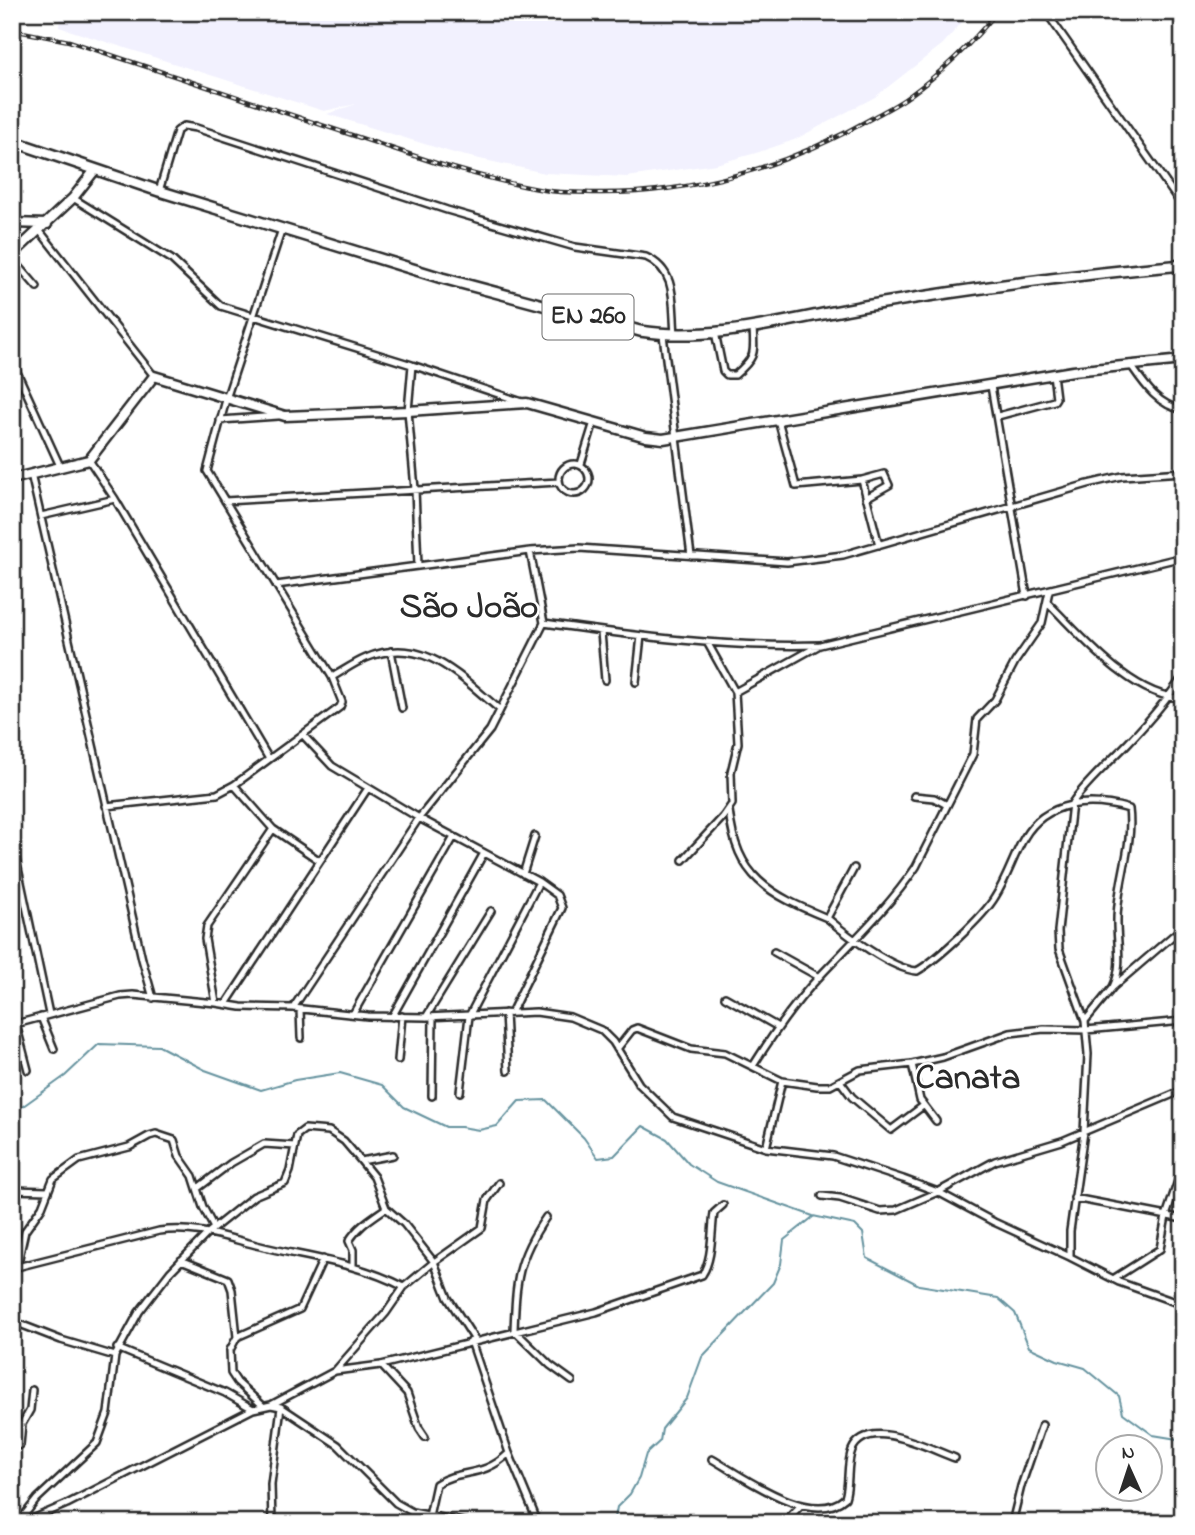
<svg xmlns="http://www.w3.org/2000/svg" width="1195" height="1535" viewBox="0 0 1195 1535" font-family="'Indie Flower',sans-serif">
  <rect width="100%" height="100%" fill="#fff"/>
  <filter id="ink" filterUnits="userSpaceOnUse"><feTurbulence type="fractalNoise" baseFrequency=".0143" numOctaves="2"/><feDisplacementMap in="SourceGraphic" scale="14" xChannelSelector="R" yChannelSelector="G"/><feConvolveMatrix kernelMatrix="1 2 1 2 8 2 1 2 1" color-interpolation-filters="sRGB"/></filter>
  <g filter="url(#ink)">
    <path fill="#f2f1fe" d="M61 12H468L462 24 473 12H971L943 44 875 97 794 140 756 153 716 164 627 177 545 173 457 154 327 114 356 104 324 111 59 27Z"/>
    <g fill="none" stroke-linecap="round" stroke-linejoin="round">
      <path stroke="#66939f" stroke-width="2" d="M12 1114 65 1076 99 1044 159 1046 205 1070 261 1090 295 1080 340 1073 382 1085 404 1107 446 1127H461L479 1130 497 1126 519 1101 546 1100 584 1138 598 1158 614 1156 643 1126 667 1139 689 1164 717 1182 813 1216 855 1225 863 1233 867 1258 919 1285 998 1298 1015 1313 1029 1347 1057 1360 1085 1368 1119 1396 1123 1413 1153 1435 1183 1440
        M614 1523 617 1507 630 1494 639 1478 646 1454 660 1441 662 1429 687 1398 702 1357 773 1283 781 1264 784 1240 813 1217"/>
      <g stroke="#2b2b2b" stroke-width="10">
        <path id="street" d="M1046 12 1183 207
          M159 191 177 131 184 126 196 128 447 210 575 247 646 257C678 271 672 304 675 334
          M73 198 171 259 221 306 412 365 522 402
          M39 230 154 376
          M12 258 37 287
          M715 332 723 371 727 375H735C757 356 754 354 753 326
          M663 335 691 556
          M12 361 60 466
          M1130 364C1144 384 1157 405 1183 410
          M412 365 408 411 415 489 418 566
          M991 386 1027 596
          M998 416 1054 401 1056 398 1053 374
          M220 420 278 416
          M778 420 796 486 862 480 879 545
          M89 460 115 499 269 759
          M559 479a15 15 0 1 1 30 0a15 15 0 1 1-30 0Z
          M581 464 594 422
          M31 474 142 959 153 998
          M862 480 884 474 889 485 866 498
          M225 501 559 482
          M41 516 115 499
          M276 585 530 551 579 548 787 562 843 555 1088 484 1122 476 1183 472
          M1047 602C1081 635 1132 698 1183 698
          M544 623C635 636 727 648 820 645L1183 557
          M601 632 605 680
          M391 651 402 708
          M1183 676C1167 700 1148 722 1128 743 1109 763 1088 780 1072 803L1058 931 1059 949 1085 1021 1088 1054 1084 1132 1070 1231V1257L1119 1282 1183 1305
          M332 677C343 671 354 663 366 658 423 634 459 676 499 709
          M636 682 641 636
          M735 692 818 646
          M303 735 332 766 419 818 539 882 557 895 562 908 511 1013
          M914 796 934 798 947 805
          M106 806 217 794 234 785 340 707 342 702 332 677 207 471 227 396 282 229
          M729 810C736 878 769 894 827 918
          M273 829 320 861
          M12 840 49 1014
          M683 860 723 817 732 804 731 772 738 743 735 692 707 642
          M854 868 827 918C847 935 891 969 917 971 937 960 984 916 995 897 1007 878 1013 857 1024 838 1046 800 1091 798 1129 809 1134 847 1116 885 1117 923 1117 945 1123 967 1113 987
          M523 874 535 836
          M774 952 819 977
          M725 997 778 1027
          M216 1003 205 939 207 926 273 829 234 785
          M226 1004 368 788
          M293 1008 419 818 490 730 544 623 530 551
          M300 1009 301 1038
          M505 1013 508 1071
          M353 1014 454 837
          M41 1017 54 1049
          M392 1017 484 853
          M426 1017 491 911
          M1085 1021 1113 987 1183 927
          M16 1024 28 1070
          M12 1025 120 996 133 995 216 1003 241 1007 293 1008 368 1016 426 1017 536 1012 570 1017 601 1030 613 1042 639 1084 673 1117 766 1148 833 1156 903 1179 938 1192 994 1222 1070 1257
          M617 1049 632 1030 637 1028 691 1049 725 1053 782 1081 817 1086H830L860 1070 912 1064 943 1057 1010 1033 1044 1029 1086 1030 1183 1021
          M398 1060 402 1016
          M912 1064 920 1100 936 1121
          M753 1066C773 1034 794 1003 820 976 853 941 889 907 916 867L973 754 977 719 995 700 1015 662 1042 623 1049 591
          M840 1081 852 1097 891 1130 923 1106
          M460 1092 469 1016 539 882
          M432 1096 433 1017
          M766 1148 782 1081
          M361 1161 393 1155
          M198 1188 231 1163 264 1144 295 1146
          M12 1190 48 1191
          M822 1196 840 1198 880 1211 896 1210 938 1192 995 1161 1062 1141 1183 1090
          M1074 1198 1183 1219
          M546 1217C517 1259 516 1281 514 1330L550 1365 572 1381
          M181 1260 228 1279 232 1290 237 1337
          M353 1266V1250L349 1241C358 1226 372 1218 386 1208
          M17 1267 25 1231 42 1207 53 1179 79 1160 129 1147 149 1136 156 1134 174 1140 179 1156 193 1176 203 1207 214 1228
          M12 1273 17 1267 159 1231C197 1226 224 1237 260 1246 309 1258 358 1263 404 1287
          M1113 1279 1160 1249 1166 1216 1183 1166
          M12 1321 61 1340 115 1356
          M471 1341 509 1453 534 1513 535 1523
          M117 1348 225 1393 253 1409
          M381 1365 407 1393 419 1428 425 1437
          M335 1371 386 1313 404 1287 434 1262 482 1228 487 1200 499 1183
          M262 1405 237 1382 231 1373 230 1350 237 1337 300 1309 323 1259
          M271 1405 281 1407 338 1445 396 1503 412 1512 468 1523
          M12 1448 20 1445 22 1424 30 1410 32 1390
          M712 1459C742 1476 812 1528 845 1498 850 1483 846 1465 852 1450 868 1415 929 1449 955 1458
          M429 1516 436 1484C461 1468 482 1479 509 1453
          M18 1523 37 1499 97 1443 108 1413 115 1356 139 1312 170 1272 209 1232 254 1196 285 1183 290 1171 297 1135 305 1129 329 1131 344 1141 361 1161 374 1177 386 1208 404 1224 434 1262 448 1298 475 1340
          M23 1523 67 1504 253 1409 271 1405 335 1371 381 1365 596 1312 702 1275C713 1259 711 1232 714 1213L723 1205
          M272 1523 271 1484 281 1407
          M408 1523 412 1512
          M784 1523 801 1505
          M1012 1523 1021 1486 1042 1425"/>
      </g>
      <g stroke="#2b2b2b" stroke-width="13">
        <path id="secondary" d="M12 223 47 224
          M12 229 19 249
          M12 255 73 198 95 170
          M12 479 89 460 154 376 285 416 408 411 527 403 646 437 663 439 1073 371 1183 360"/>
      </g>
      <g stroke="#2b2b2b" stroke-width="14">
        <path id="primary" d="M12 141 159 191 442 278 640 331C715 343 797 317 871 305 975 288 1078 274 1183 265"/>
      </g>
      <use href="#street" stroke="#fff" stroke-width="5"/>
      <use href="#secondary" stroke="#fff" stroke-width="8"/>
      <use href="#primary" stroke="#fff" stroke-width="9"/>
      <g stroke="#2b2b2b" stroke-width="4.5">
        <path id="rail" d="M12 30 69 41 436 163C474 174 511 185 550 191 564 193 579 192 593 193 691 195 787 167 872 118 884 111 897 105 909 96 941 73 972 43 997 12"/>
      </g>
      <use href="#rail" stroke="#fff" stroke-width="2" stroke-dasharray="5" stroke-linecap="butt"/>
    </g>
  </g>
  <g text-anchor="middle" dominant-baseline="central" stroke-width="5" stroke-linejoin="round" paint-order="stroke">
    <rect fill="#fff" stroke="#6b6b6b" stroke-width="2" x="542.5" y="294.5" width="91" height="45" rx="5"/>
    <g font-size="26" font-weight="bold" fill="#2b2b2b">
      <text x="588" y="317">EN 260</text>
    </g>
    <g font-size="35" font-weight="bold" fill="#2b2b2b" stroke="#fff">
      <text x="469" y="608">São João</text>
      <text x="968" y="1079">Canata</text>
    </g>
  </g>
  <rect width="1195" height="1535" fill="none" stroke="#fff" stroke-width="42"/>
  <rect x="21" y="21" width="1153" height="1493" fill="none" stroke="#2b2b2b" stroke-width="2.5" filter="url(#ink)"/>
  <g transform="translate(1129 1468) rotate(357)"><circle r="33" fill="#ffffff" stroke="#aaaaaa" stroke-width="2"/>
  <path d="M0-5L12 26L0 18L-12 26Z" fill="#2b2b2b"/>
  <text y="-10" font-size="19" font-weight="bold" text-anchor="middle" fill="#2b2b2b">N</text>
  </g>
</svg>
